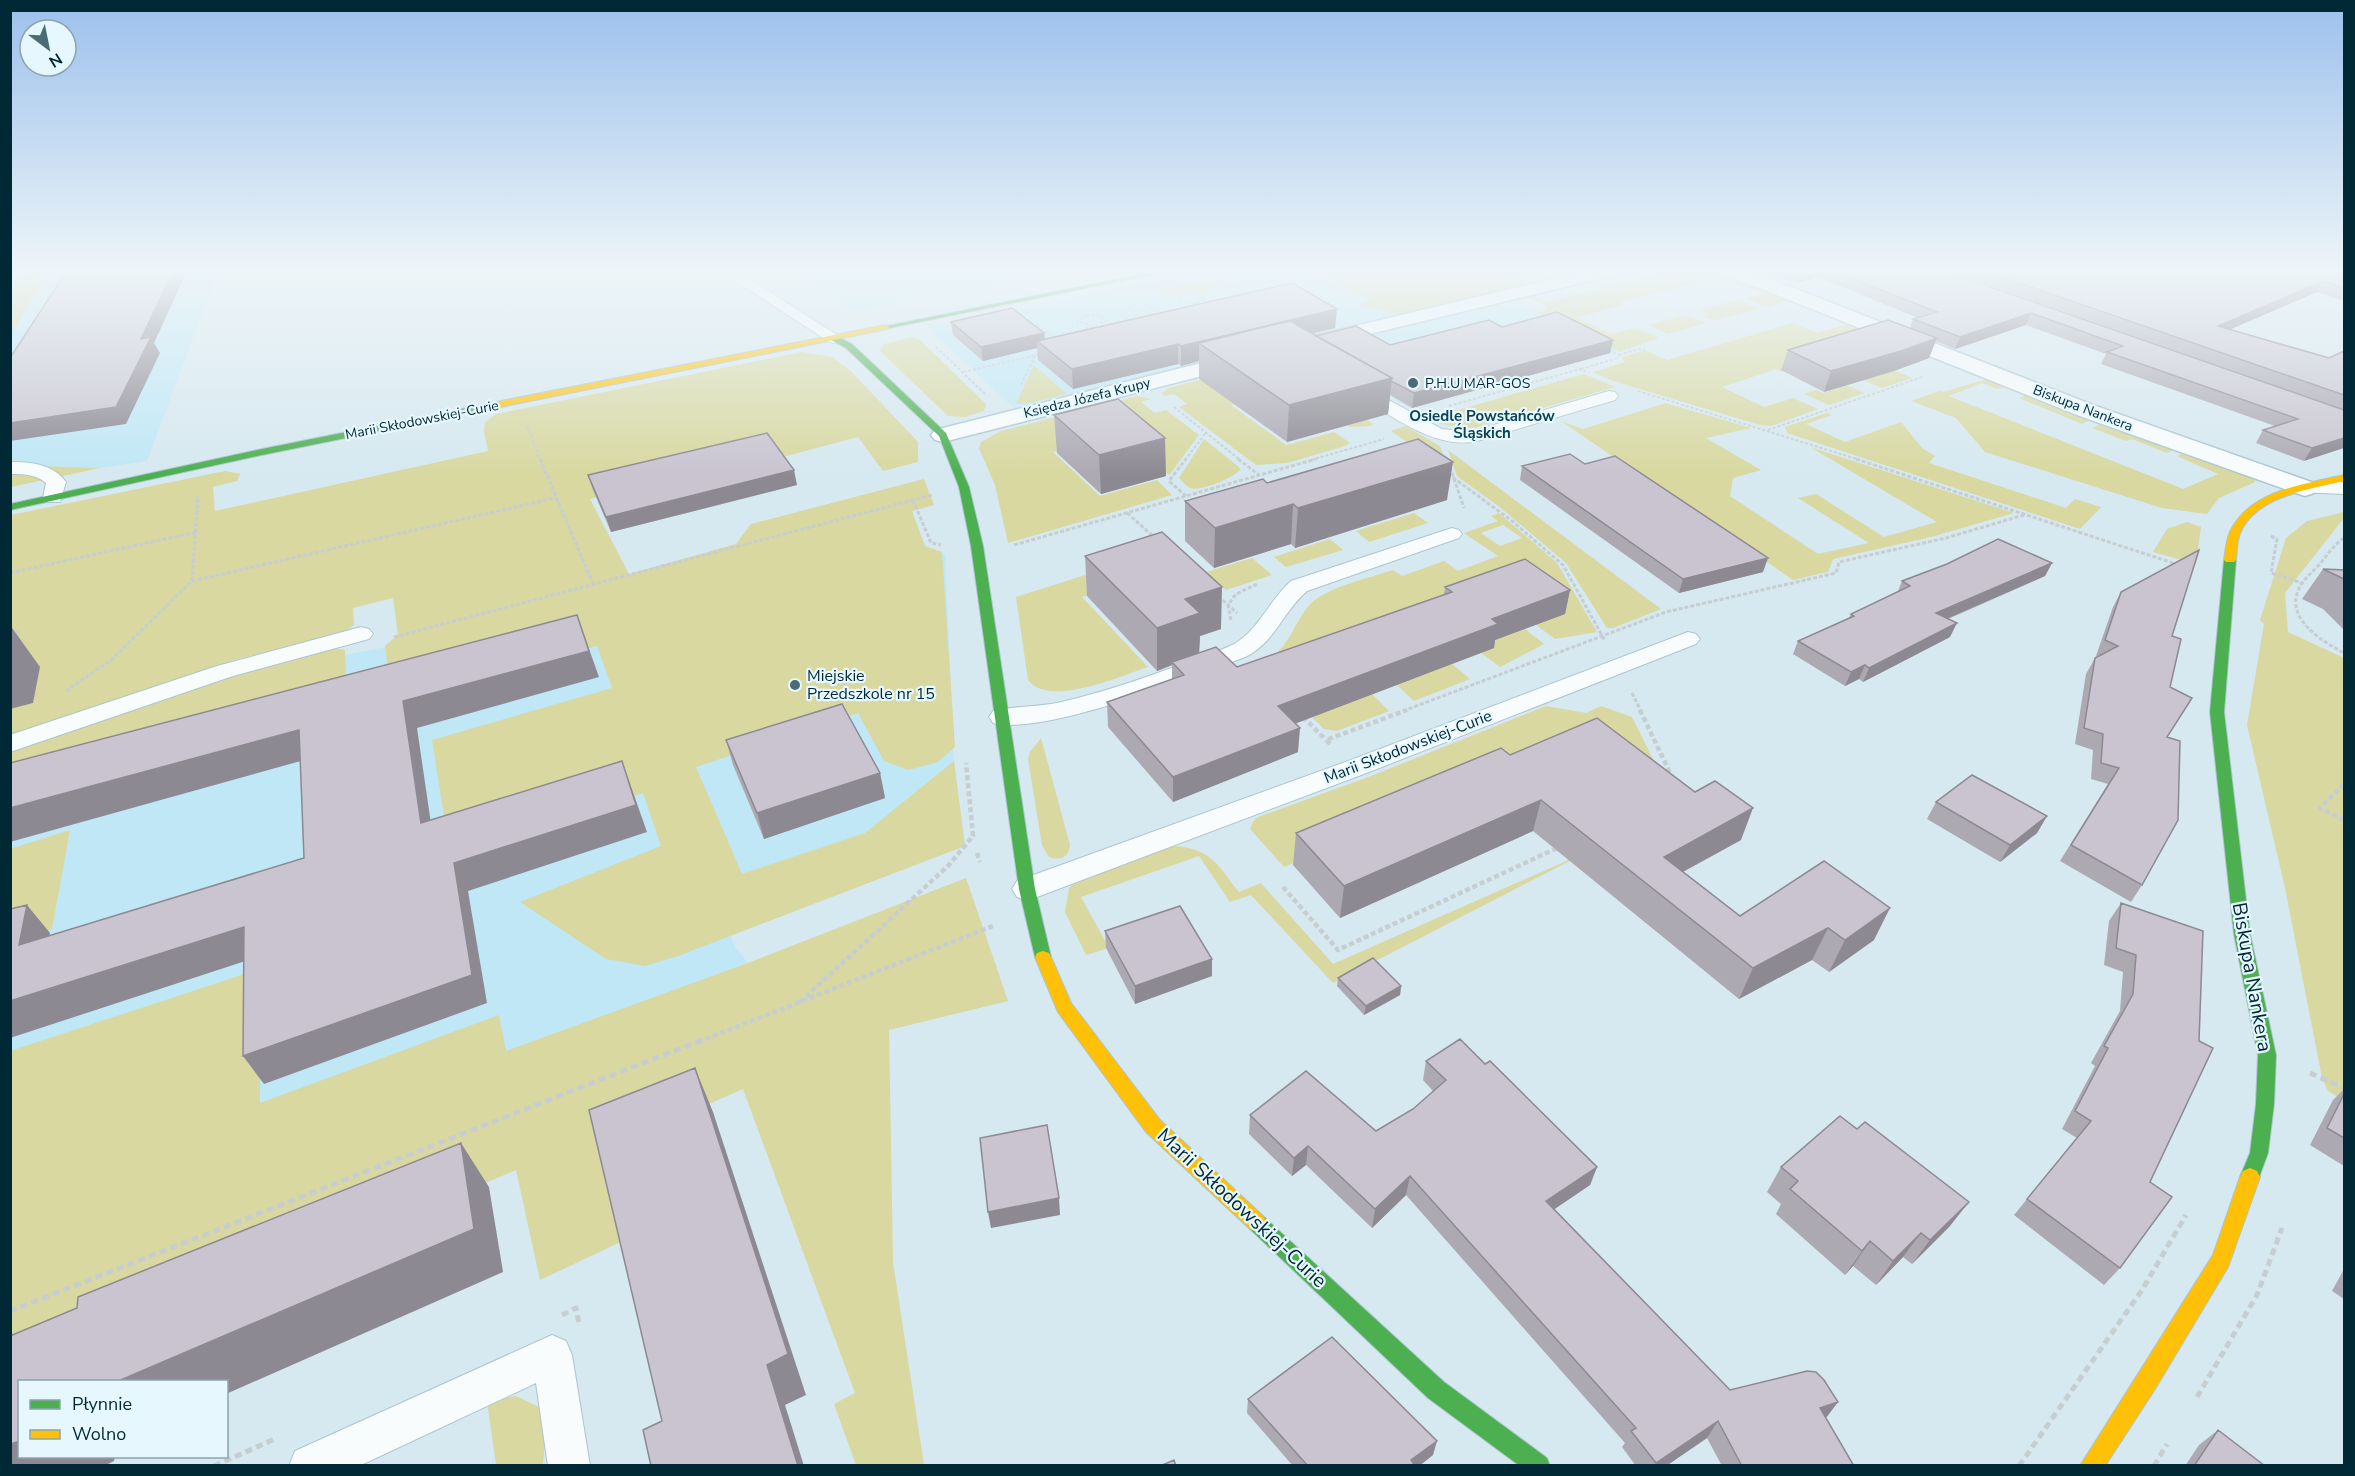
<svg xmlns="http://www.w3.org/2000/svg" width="2355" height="1476" viewBox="0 0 2355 1476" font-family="'Nunito Sans',sans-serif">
  <rect width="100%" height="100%" fill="#d6e8f0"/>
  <path fill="#bfe7f6" d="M219 269 147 461 100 468 11 465 10 334 50 270Z
    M799 269H1074L850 312Z
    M1211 269H1313L1494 290 1620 351 1409 408 1295 339 1014 408 927 327Z
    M885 552 945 554 954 761 965 846 730 934 735 947 748 963 11 1301V766L345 655Z"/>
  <path fill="#d8d8a0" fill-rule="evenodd" d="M1308 269H1516L1528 271 1529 278 1522 281 1524 284 1396 315C1384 309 1370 310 1357 304L1372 299 1362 294 1357 295Z
    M1675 269H1715L1790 300 1766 307 1746 298 1761 294 1722 278 1619 302 1624 305 1577 318 1611 334 1636 328 1659 338 1620 352 1538 313 1545 310 1547 306 1528 297 1534 296 1547 302Z
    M50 270 11 334V275Z
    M1205 280 1213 285 1207 295C1188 287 1168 300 1152 292Z
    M1739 300 1759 309 1713 321 1703 316 1707 314 1700 311Z
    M1686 315 1706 323 1668 334 1649 325Z
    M1793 323 1817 333 1851 323 1865 328 1824 358 1782 372 1776 369 1722 387 1764 407 1793 398 1818 409 1771 426 1760 425 1613 381 1593 372 1625 362 1622 359 1623 357 1645 350 1667 360Z
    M912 337 919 339 984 402 986 405 984 411 965 417 948 416 882 353 880 350 884 344Z
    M802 352 832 357 851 371 918 442V462L883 471 858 437 783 457 778 451 590 499 629 574 736 544 751 524 924 479 934 505 912 511 925 546 942 552 955 747 938 762 908 770 884 761 858 713 696 767 742 874 865 833 954 761 965 846 678 956 645 966 606 959 520 902 661 846 643 793 450 853 432 740 612 688 597 646 392 698 385 646 398 635 393 598 353 608 354 625 339 635 233 660 205 673 11 737V515L225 471 240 474 237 481 213 487 215 511 488 451 484 431 485 422 496 414Z
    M1281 360 1373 424 1370 426 1350 427 1294 389 1231 405 1286 445 1334 432 1350 443 1342 447 1287 463 1256 465 1179 407 1187 404 1174 394 1164 396 1162 393 1168 388Z
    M1034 365 1067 394 1025 404H1016Z
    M1887 367 1912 378 1882 388 1863 380Z
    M1584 374 1615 387 1468 430 1430 421 1433 417Z
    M1984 380 2007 386 1997 389 1982 383 1949 396 2183 489 2218 474 2177 456 2185 452 2255 478V482L2219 498 2207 514 2162 508 1985 452 1956 418 1911 401 1939 391 1943 392Z
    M1846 385 1865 393 1829 405 1804 394 1816 390 1823 393Z
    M2029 394 2092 419 2082 424 2019 398Z
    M1137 396 1151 399 1141 402 1155 413 1166 410 1199 435 1169 475 1121 434 1053 452 1100 496 1157 480 1172 495 1008 543 995 485 979 448 981 442 1001 431Z
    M1666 403 1751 428 1706 438 1761 470 1733 478 1730 496 1818 554 1869 543 1798 498 1816 494 1884 537 1937 522 1810 447 2014 513 1931 537 1833 559 1828 572 1793 580 1561 421 1583 429Z
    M1827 413 1832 415 1806 424 1845 442 1901 422 1922 448 1935 456 1929 463 2066 508 2075 499 2101 507 2080 529 1787 433 1785 427Z
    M2103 423 2175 449 2167 453 2132 439 2126 441 2092 428Z
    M1405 426 1440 446 1448 470 1391 431Z
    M1204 439 1239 467 1240 470C1233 478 1200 492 1190 488 1186 486 1182 481 1179 478Z
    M1448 450 1661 609 1613 628H1607L1566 563 1501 508 1457 476Z
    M11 465 100 468 11 487Z
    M2344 512V518L2285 593 2288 632 2344 658V1101L2328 1091 2322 1078 2285 888 2247 725 2264 624 2260 620 2286 538 2307 521Z
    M1414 513 1428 523 1369 542 1356 531Z
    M1499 513 1557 563 1597 632 1555 639 1536 625 1564 613 1520 582 1328 711 1372 694 1389 711 1337 731 1324 729 1274 681 1271 658C1289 645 1294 625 1307 608 1321 588 1370 578 1393 570L1402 576 1444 561 1458 571 1498 556 1464 533 1498 521 1491 516ZM1503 525 1522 538 1500 546 1481 533Z
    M2187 522 2201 527 2196 564 2153 552 2167 529Z
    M1330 539 1343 550 1286 567 1274 557Z
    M1161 551 1164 571 1082 597 1148 667C1121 676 1049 708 1028 680L1016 597Z
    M1252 558 1272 575 1226 590 1206 572Z
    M1525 629 1544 644 1500 667 1481 653 1493 648 1487 643Z
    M334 648 345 650 347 703 11 795V751L243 672Z
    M1452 664 1470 679 1414 701 1397 685Z
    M1546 706 1586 713 1601 706 1632 717 1664 781 1498 776 1284 867 1250 829 1254 820 1258 817 1371 776Z
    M1041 738 1070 845C1069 857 1061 861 1049 857L1042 845 1028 759 1030 752Z
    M70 830 52 929 11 942 10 849Z
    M1175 846C1212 849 1218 866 1239 892L1261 883 1333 964 1589 851 1333 983 1251 895 1230 902 1199 856 1081 897 1109 948 1086 955 1065 912 1069 888 1076 882 1163 848Z
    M966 878 1008 1001 889 1030 893 1262 924 1465H856L834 1404 855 1393 743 1089 601 1151 625 1240 540 1280 516 1170 20 1382 11 1396 10 1051 260 969V1103L499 1015 506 1051 748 963Z
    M516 1396 547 1411 543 1465H496L487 1401Z"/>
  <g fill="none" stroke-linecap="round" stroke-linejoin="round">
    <g stroke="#acc5d0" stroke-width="2">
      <path id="lane" d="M717 269H733L842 338 834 343 828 341Z
        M1359 384 1442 429 1470 432 1609 391 1615 392 1618 396 1615 400 1477 441C1435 451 1388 413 1353 393L1350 389 1353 385Z
        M10 462C31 462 53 464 66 482L60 502H46L43 498 46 483C35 474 24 474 10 474Z
        M2305 482H2344V494L2298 492 2295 488 2298 484Z
        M1452 528 1459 530 1462 534 1459 538 1307 591C1284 610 1274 644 1245 657 1193 677 1043 736 993 723L989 717 993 711C1014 706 1036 707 1057 703 1112 691 1175 667 1228 647 1257 635 1268 601 1291 581Z
        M361 627 369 629 373 634 369 639 233 676 10 752V735L217 666Z
        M1688 632 1696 634 1700 639 1696 644 1369 772 1037 897 1027 900 1017 897 1012 889 1017 881 1351 760Z
        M552 1335 566 1341 572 1355 590 1466H548L536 1383 359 1466H289L295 1451Z"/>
    </g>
    <g stroke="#acc5d0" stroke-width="3">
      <path id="street" d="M1594 269H1625L1623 273 1320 346 1313 344 1310 340 1313 336Z
        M1720 269H1745L2093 405 2314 483 2318 488 2314 493 2305 496 2296 493 2077 415 1722 273Z
        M1241 353 1249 354 1252 359 1249 364 943 442 935 440 931 435 935 430Z"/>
    </g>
    <g stroke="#acc5d0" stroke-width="2">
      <path id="fast" d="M1167 269H1181L885 329 881 327Z
        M831 336H837L852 344 946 433 969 487 983 546 1035 889 1051 957 1049 961 1043 963 1037 961 1035 957 1019 889 971 546 959 487 939 436 846 348 831 340Z
        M491 403 496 406 494 408 262 455 10 510V504L262 449Z
        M2230 557 2236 560 2224 712 2250 934 2276 1055 2274 1104 2268 1153 2257 1183 2250 1186 2243 1183 2240 1177 2250 1153 2256 1104 2258 1055 2234 934 2210 712 2224 560Z
        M1257 1214 1264 1217 1444 1382 1547 1458 1550 1466H1520L1428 1398 1250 1229 1247 1223 1250 1217Z"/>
    </g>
    <g stroke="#acc5d0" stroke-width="2">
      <path id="slow" d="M885 325 889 327 888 329 491 409 486 406 491 403Z
        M2344 475V481C2311 489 2262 495 2243 527 2237 537 2237 549 2236 560L2234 562H2226L2224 560C2226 549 2226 537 2232 528 2253 490 2305 484 2344 475Z
        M1043 951 1049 953 1051 957 1071 1003 1160 1120 1264 1217 1267 1223 1264 1229 1257 1232 1250 1229 1146 1132 1058 1012 1035 957 1037 953Z
        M2250 1168 2257 1171 2260 1177 2228 1267 2155 1389 2105 1466H2080L2213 1255 2240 1177 2243 1171Z"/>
    </g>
    <path stroke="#c7ced1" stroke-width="2" stroke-dasharray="3 2" stroke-linecap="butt" d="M1300 269 1333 287 1306 293
      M2320 269 2344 275
      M1209 274 1246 296
      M1207 275 1234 269
      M1192 293 1203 296 1205 299 1192 304 1178 300 1180 295Z
      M1146 304 1162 315
      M1205 306 1222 282
      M1128 308 1144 319
      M1087 315 1101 316 1106 321 1092 326 1077 321Z
      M1037 325 1055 338
      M1083 333 1089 326
      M936 347 985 394
      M1619 355 1638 349 1645 350
      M1581 369 1618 358 1619 355 1606 349
      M963 372 1041 354
      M1021 385 1035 356
      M1638 391 1860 460
      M1449 406 1580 369 1589 373
      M1174 407 1240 460
      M527 426 540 460
      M1768 430 1922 377
      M1185 460 1205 434
      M1311 460 1384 439"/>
    <path stroke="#c7ced1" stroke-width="3" stroke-dasharray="4 2" stroke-linecap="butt" d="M540 459 594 586
      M1238 459 1259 475
      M1856 459 2179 565
      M1450 467 1464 508
      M1448 474 1511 520 1563 565 1605 641
      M1186 496 1169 481 1186 459
      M913 500 931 543 941 545
      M1127 513 1155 538
      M2271 536 2277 539 2271 573 2302 583
      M2344 538C2333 545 2327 556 2319 565 2311 574 2302 580 2298 591 2286 619 2323 642 2344 653
      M1014 545 1316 459
      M10 573 197 532
      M192 581 555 498
      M1218 596 1237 613
      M1231 620 1228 605 1236 594 1257 584
      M10 632 21 633
      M394 637 932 495
      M66 691 112 659 192 581 198 496
      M1632 693 1641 711
      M1403 711 1666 612 1836 573 1839 562 1946 538 2024 515"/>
    <path stroke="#c7ced1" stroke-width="4.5" stroke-dasharray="5 3" stroke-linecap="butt" d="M1640 710 1671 775
      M1303 717 1326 740
      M1330 744 1326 740 1407 710
      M2344 784 2320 808 2344 820
      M977 853 980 862
      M1283 887 1338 950 1557 848
      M800 1002 948 866 973 836 966 763
      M698 1042 993 926"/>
    <path stroke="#c7ced1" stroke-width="5" stroke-dasharray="7 4.5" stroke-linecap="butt" d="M2310 1073 2344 1088
      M10 1311 702 1040
      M562 1315 576 1308 579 1324
      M2197 1397 2257 1295 2282 1228
      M214 1466 277 1438
      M2019 1466 2142 1290 2186 1215
      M2154 1466 2167 1444"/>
    <use href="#lane" fill="#f9fcfd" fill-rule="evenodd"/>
    <use href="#street" fill="#f9fcfd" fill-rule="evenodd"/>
    <use href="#fast" fill="#4caf50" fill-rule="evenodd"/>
    <use href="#slow" fill="#ffc107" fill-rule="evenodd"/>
  </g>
  <path fill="#ada9b3" d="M1760 269H1939L2344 410 2304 461 2256 443 2263 430 2275 426 2101 364 2106 354 2026 325 1955 349 1935 341 1929 358 1894 371 1824 392 1781 370 1788 350 1910 328 1913 319 1918 318 1818 277 1797 283Z
    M1943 269H2317L2344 276V301L2317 292 2231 329 2329 358 2344 351V410Z
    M2327 269H2344V273Z
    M951 322 1044 333 1045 339 1335 328 1312 333 1316 336 1390 345 1502 327 1613 340 1610 353 1412 408 1390 395 1388 414 1287 442 1199 379V361L1181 366 1178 364 1073 389 1038 360 1037 348 983 361 953 335Z
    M1054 415 1166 476 1101 494 1057 453Z
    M1585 464 1763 572 1679 593 1520 480 1522 466Z
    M588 475 797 485 611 532 593 490Z
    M1267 483 1447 500 1295 548 1291 544 1214 568 1185 541V501Z
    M1085 556 1221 629 1200 636 1199 653 1237 667 1444 595 1445 587 1570 590 1565 614 1495 640 1494 648 1296 723 1298 752 1173 802 1108 727 1107 702 1172 679V665L1157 671 1087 596Z
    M2052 563 2045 576 1948 619 1950 637 1863 682 1859 679 1845 686 1793 654 1798 641 1849 618 1851 614 1898 591 1902 581Z
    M2323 569H2344V630L2323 609 2302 599Z
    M2121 592 2172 636 2170 687 2167 737 2142 885 2131 902 2060 861 2108 784 2091 779 2093 750 2075 744 2086 674 2095 658 2098 657 2096 656 2113 607Z
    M726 740 880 773 885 798 764 839 733 765Z
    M1510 755 1741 840 1683 872 1740 916 1824 861 1874 940 1829 972 1812 960 1739 999 1533 831 1340 918 1293 865 1296 833Z
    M1936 802 2047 816 2037 833 2000 862 1927 819Z
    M2121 903 2203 931 2150 1182 2120 1268 2104 1285 2014 1215 2077 1138 2062 1129 2095 1066 2091 1063 2120 1011 2123 972 2104 965 2109 921Z
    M1105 931 1212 959V976L1135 1004 1106 948Z
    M1338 978 1401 986 1400 995 1364 1015 1337 986Z
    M1426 1061 1485 1064 1597 1167 1590 1185 1554 1209 1730 1390 1838 1402 1826 1418 1854 1466H1722L1707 1438 1666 1466H1636L1622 1447 1625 1443 1406 1195 1372 1228 1306 1165 1292 1176 1249 1134 1250 1115 1376 1131 1413 1109 1433 1091 1423 1080Z
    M2344 1089V1166L2310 1145 2333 1100Z
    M1781 1167 1950 1226 1912 1264 1903 1257 1876 1285 1853 1266 1845 1275 1776 1214 1781 1204 1767 1192Z
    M2344 1269V1299L2332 1291Z
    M1248 1399 1433 1455 1419 1466H1293L1247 1413Z
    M2218 1430 2265 1466H2185L2199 1445Z"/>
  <path fill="#8d8992" d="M174 269H188L154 343 160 353 126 424 10 441V423L141 339Z
    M1812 269H1821L1818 277 1797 283 1801 272Z
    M2323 281 2317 292 2212 337 2218 326Z
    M1337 309 1335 328 1218 357 1199 343V361L1181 366V346Z
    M2031 313 2026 325 1955 349 1960 337Z
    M1044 333 1045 346 1037 341V348L983 361 981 347Z
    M1937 338 1929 358 1894 371 1824 392 1831 371Z
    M1613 340 1610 353 1412 408 1414 393Z
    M1178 344V364L1073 389 1072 369Z
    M1392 378 1388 414 1287 442 1289 405Z
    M1165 438 1166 476 1101 494 1099 455Z
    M2344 438V448L2304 461 2312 448Z
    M1453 462 1447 500 1295 548 1298 508Z
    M794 470 797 485 611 532 606 517Z
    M1293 504 1291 544 1214 568 1215 528Z
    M1768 558 1763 572 1679 593 1683 579Z
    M2052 563 2045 576 1930 626 1936 613Z
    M1222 587 1221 629 1200 636 1199 655 1172 662V665L1157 671V628L1185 599Z
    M1570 590 1565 614 1495 640 1494 648 1276 731 1278 706 1492 619Z
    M577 615 599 677 417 728 435 851 421 823 403 701Z
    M1957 623 1950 637 1863 682 1869 668Z
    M10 625 40 667 33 703 10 709Z
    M1865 665 1859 679 1845 686 1851 672Z
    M1300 728 1298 752 1173 802V777Z
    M299 730 315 757 10 842V808Z
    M622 761 647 832 468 891 487 1003 264 1084 243 1056 454 863Z
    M880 773 885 798 764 839 757 813Z
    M1541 800 1533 831 1340 918 1344 886Z
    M1753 808 1741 840 1653 888 1664 857Z
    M2047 816 2037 833 2000 862 2010 845Z
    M27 905 50 933 44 973 19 945Z
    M1890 908 1874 940 1829 972 1845 940Z
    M244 927 264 955 10 1038V1001Z
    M1828 928 1812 960 1739 999 1753 968Z
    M1212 959V976L1135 1004V986Z
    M1401 986 1400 995 1364 1015 1366 1006Z
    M695 1068 713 1112 806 1395 785 1405 804 1466H798L767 1365Z
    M461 1143 489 1187 503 1272 226 1394V1382H116Z
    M1308 1146 1306 1165 1292 1176 1294 1158Z
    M1597 1167 1590 1185 1540 1219 1546 1201Z
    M1410 1176 1406 1195 1372 1228 1375 1209Z
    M1059 1198 1060 1215 991 1228 988 1212Z
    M1969 1202 1950 1226 1912 1264 1930 1240Z
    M1921 1233 1903 1257 1876 1285 1893 1261Z
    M1870 1241 1853 1266 1845 1275 1862 1251Z
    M1838 1402 1825 1419 1820 1408Z
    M1718 1421 1707 1438 1666 1466H1654L1656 1463Z
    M20 1441V1456H115L114 1461 104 1466H10V1444Z
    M1437 1441 1433 1455 1419 1466H1410L1411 1460Z"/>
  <path fill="#c9c4d0" stroke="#8d8992" stroke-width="1.5" d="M68 269H174L141 339 151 337 116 407 10 423V358Z
    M1792 269H1812L1801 272Z
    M1828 269H1939L2344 410V438L2312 448 2263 430 2298 419 2107 352 2123 346 2031 313 1960 337 1913 319 1937 312Z
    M1979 269H2317L2344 276V288L2323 281 2218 326 2329 358 2344 351V395Z
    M1292 283 1337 309 1181 346 1178 344 1072 369 1037 341Z
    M1012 308 1044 333 981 347 951 322Z
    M1557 312 1613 340 1414 393 1391 381 1392 378 1316 336 1356 326 1390 345 1489 320 1502 327Z
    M1888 320 1937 338 1901 351 1831 371 1788 350Z
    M1290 321 1392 378 1289 405 1199 343Z
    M1118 399 1165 438 1099 455 1054 415Z
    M767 433 794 470 606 517 588 475Z
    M1418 439 1453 462 1298 508 1293 504 1215 528 1185 501 1263 479 1267 483Z
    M1570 454 1585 464 1615 456 1768 558 1683 579 1522 466Z
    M1162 532 1222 587 1185 599 1200 613 1157 628 1085 556Z
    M1998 539 2052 563 1936 613 1957 623 1869 668 1865 665 1851 672 1798 641 1854 616 1851 614 1910 586 1902 581 1947 564Z
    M2199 550 2172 636 2181 639 2170 687 2192 698 2167 737 2180 741 2178 820 2142 885 2071 845 2119 768 2101 763 2103 734 2084 728 2095 658 2118 646 2105 640 2121 592Z
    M1525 559 1570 590 1492 619 1498 624 1278 706 1300 728 1173 777 1107 702 1184 675 1172 662 1216 647 1237 667 1452 592 1445 587Z
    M2323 569 2344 570V579Z
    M577 615 589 651 403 701 421 823 622 761 636 805 454 863 472 975 243 1056 244 927 10 1001V909L27 905 19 945 304 858 299 730 10 808V763Z
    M842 704 880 773 757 813 726 740Z
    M1597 718 1695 792 1715 781 1753 808 1664 857 1740 916 1824 861 1890 908 1845 940 1828 928 1753 968 1541 800 1344 886 1296 833 1501 748 1510 755Z
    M1972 775 2047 816 2010 845 1936 802Z
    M2121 903 2203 931 2199 1041 2213 1048 2150 1182 2172 1197 2120 1268 2027 1199 2091 1121 2075 1111 2108 1048 2104 1046 2133 994 2136 955 2116 948Z
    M1180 906 1212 959 1135 986 1105 931Z
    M1373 958 1401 986 1366 1006 1338 978Z
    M1460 1039 1485 1064 1490 1061 1597 1167 1546 1201 1730 1390 1807 1371 1816 1372 1824 1380 1838 1402 1820 1408 1854 1466H1742L1718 1421 1656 1463 1631 1431 1636 1428 1410 1176 1375 1209 1308 1146 1294 1158 1250 1115 1306 1071 1376 1131 1413 1109 1446 1080 1426 1061Z
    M695 1068 788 1354 767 1365 798 1466H651L643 1430 662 1421 589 1110Z
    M2344 1094V1138L2327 1128Z
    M1840 1116 1857 1129 1865 1122 1969 1202 1930 1240 1921 1233 1893 1261 1870 1241 1862 1251 1790 1189 1798 1181 1781 1167Z
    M1047 1125 1059 1198 988 1212 980 1138Z
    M461 1143 474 1229 116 1382H20V1441L10 1444V1336L77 1308 78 1297Z
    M1332 1337 1437 1441 1411 1460 1415 1466H1308L1248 1399Z
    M2218 1430 2265 1466H2194Z
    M1174 1460 1176 1466H1160Z"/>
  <linearGradient id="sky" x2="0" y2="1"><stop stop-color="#9cc0ec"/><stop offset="0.57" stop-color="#edf5f8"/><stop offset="1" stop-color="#edf5f8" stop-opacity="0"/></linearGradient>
  <rect width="2355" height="475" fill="url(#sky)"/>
  <g fill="#4b6c76" stroke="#e6f7fe" stroke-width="2">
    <circle cx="1413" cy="383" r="6"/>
    <circle cx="795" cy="685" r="6"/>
  </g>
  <g text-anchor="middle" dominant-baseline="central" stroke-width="4.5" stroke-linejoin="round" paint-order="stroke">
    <g font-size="14" fill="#002935" stroke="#e6f7fe" text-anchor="start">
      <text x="1425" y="383">P.H.U MAR-GOS</text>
    </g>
    <g font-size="14" fill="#002935" stroke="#e6f7fe">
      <text transform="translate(1087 398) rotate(-14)">Księdza Józefa Krupy</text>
      <text transform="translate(2083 408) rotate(21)">Biskupa Nankera</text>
      <text transform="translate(422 420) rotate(-11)">Marii Skłodowskiej-Curie</text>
    </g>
    <g font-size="15" font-weight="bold" fill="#0c4252" stroke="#e6f7fe">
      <text x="1482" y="416">Osiedle Powstańców<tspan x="1482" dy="17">Śląskich</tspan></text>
    </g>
    <g font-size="16" fill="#002935" stroke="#e6f7fe" text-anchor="start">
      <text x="807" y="676">Miejskie<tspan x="807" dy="18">Przedszkole nr 15</tspan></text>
    </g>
    <g font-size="16" fill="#002935" stroke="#e6f7fe">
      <text transform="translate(1408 747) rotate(-21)">Marii Skłodowskiej-Curie</text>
    </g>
    <g font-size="20" fill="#002935" stroke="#e6f7fe">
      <text transform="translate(2252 977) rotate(80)">Biskupa Nankera</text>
      <text transform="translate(1242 1208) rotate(43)">Marii Skłodowskiej-Curie</text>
    </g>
  </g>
  <rect width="2355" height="1476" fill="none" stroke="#002935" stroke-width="24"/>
  <rect x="18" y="1380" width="210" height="78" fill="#e6f7fe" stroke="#8aa5ae" stroke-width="1.5"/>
  <rect x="30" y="1400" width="30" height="9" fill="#4caf50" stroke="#8aa5ae" stroke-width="1.5"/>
  <text x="72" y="1410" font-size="18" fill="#002935">Płynnie</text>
  <rect x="30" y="1430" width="30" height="9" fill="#ffc107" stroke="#8aa5ae" stroke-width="1.5"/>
  <text x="72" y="1440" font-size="18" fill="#002935">Wolno</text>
  <g transform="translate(48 48) rotate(148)"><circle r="28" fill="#e6f7fe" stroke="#8aa5ae" stroke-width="1.5"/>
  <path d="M0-4.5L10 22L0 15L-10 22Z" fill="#4b6c76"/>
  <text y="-9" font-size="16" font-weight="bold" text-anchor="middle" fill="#002935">N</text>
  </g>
</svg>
